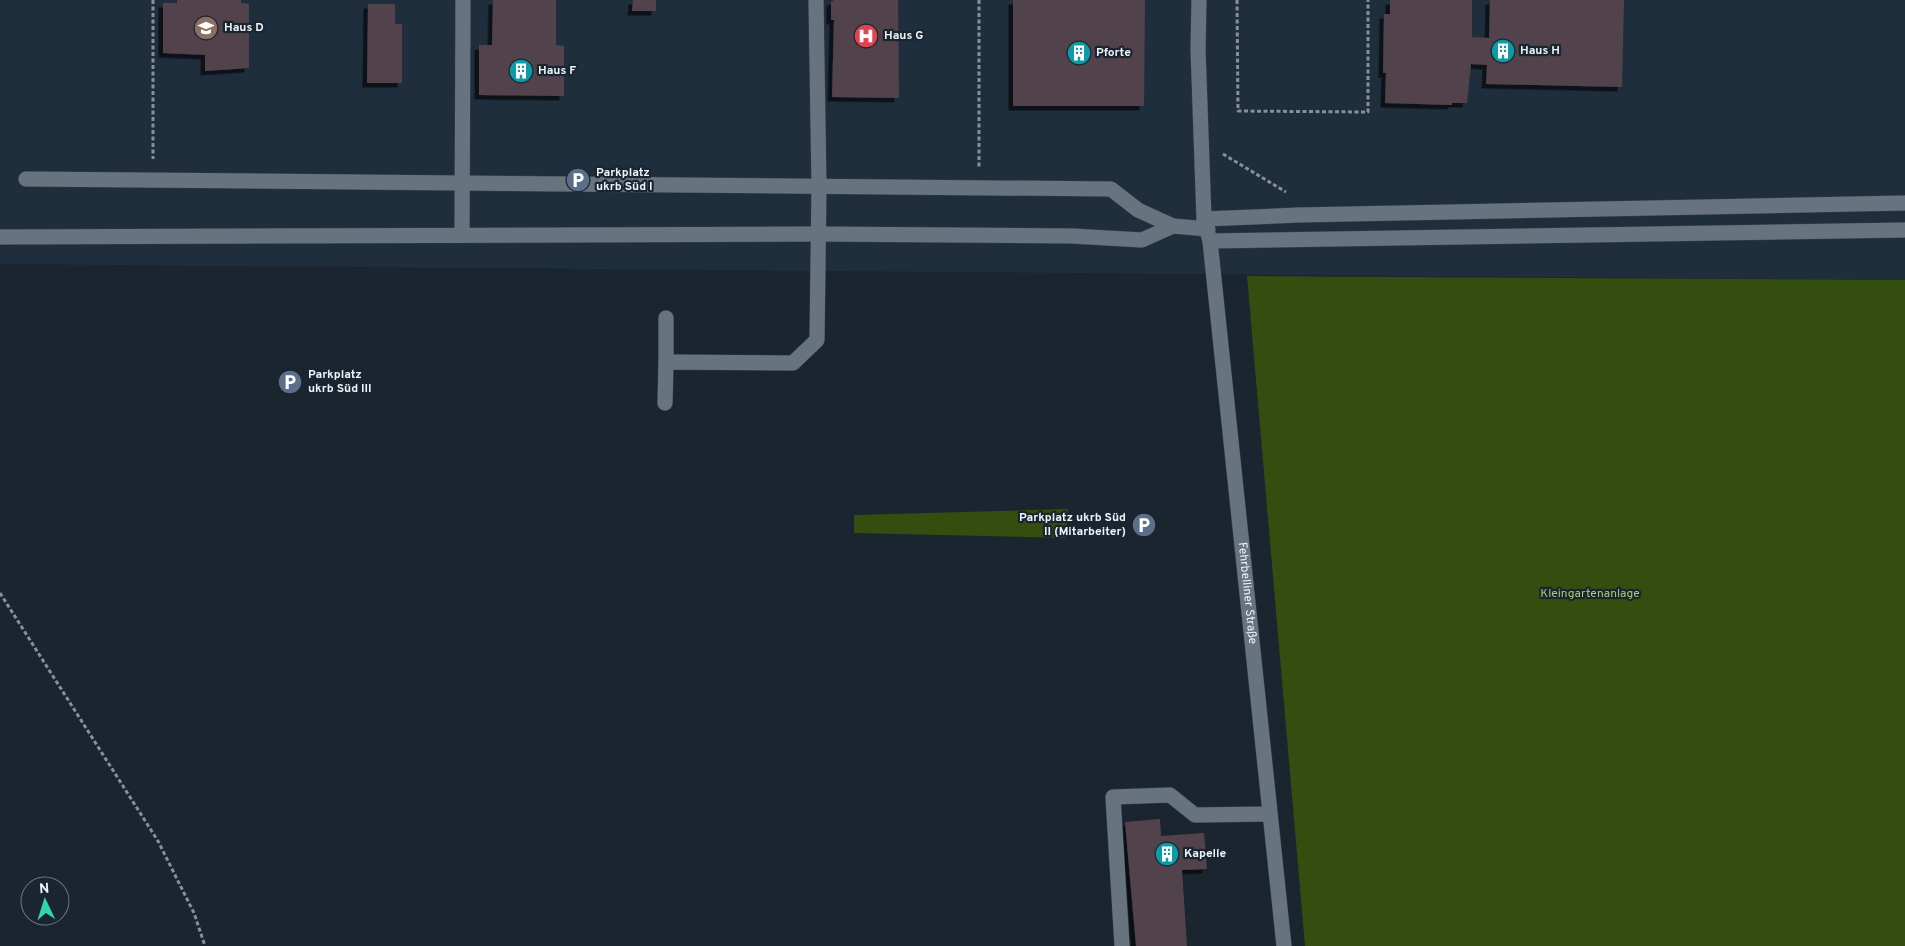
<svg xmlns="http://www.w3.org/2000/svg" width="1905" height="946" viewBox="0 0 1905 946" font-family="Overpass,sans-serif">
  <defs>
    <filter id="shadow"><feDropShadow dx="-4.5" dy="4.5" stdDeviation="0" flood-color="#0009"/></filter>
  </defs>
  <rect width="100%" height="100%" fill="#1b252f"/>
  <path fill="#1f2e3d" d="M0 0H1905V280L0 264Z"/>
  <path fill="#334e0f" d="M1247 276 1905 280V946H1305Z
    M1068 509 1066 538 854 533V515Z"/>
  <path fill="#51434c" filter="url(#shadow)" d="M177 0H241V3L249 4V68L205 71V55L163 53V3H177Z
    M493 0H556V45L564 46V96L479 95V45H492Z
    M633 0H656V11H632Z
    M834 0H898L899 98 832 97 834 20H831V2Z
    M1013 0H1145L1144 106H1013Z
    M1390 0H1472V37L1489 38 1490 0H1624L1622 87 1486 84 1487 65 1471 64 1467 103H1452V105L1385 103 1386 73H1383L1384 14H1390Z
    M368 4H395V24H402V83H367Z
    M1160 819 1161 836 1204 833 1207 869 1182 870 1187 946H1136L1125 822Z"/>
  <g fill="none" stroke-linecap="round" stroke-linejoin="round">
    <g stroke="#384049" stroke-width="16">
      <g id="minor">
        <path id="s1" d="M1199 0 1198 49 1204 219 1210 241 1284 946"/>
        <path d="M26 179 1111 189 1138 210 1173 226"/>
        <path d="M1204 219 1299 215 1905 203"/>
        <path d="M462 235 463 0"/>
        <path d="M0 237 818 234 1072 236 1142 240 1173 226 1208 229"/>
        <path d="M1210 241 1905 230"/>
        <path d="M666 362V318"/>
        <path d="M665 403 666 362 793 363 817 340 819 186 816 0"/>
        <path d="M1122 946 1113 797 1170 795 1195 815 1270 814"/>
      </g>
    </g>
    <path stroke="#878f98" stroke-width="3" stroke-dasharray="4 2.5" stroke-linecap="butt" d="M153 0V159
      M979 0V167
      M1237 0 1238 111 1368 112V0
      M1223 154 1286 192
      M0 593 158 841 194 913 205 946"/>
    <use href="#minor" stroke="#67737f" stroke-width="15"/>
  </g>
  <defs>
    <g id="university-disc" transform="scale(1.25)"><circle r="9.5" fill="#8d6e63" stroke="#1b252f"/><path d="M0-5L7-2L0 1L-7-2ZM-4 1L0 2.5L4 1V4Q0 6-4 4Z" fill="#fff"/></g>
    <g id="hospital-disc" transform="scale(1.25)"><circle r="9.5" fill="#e0444e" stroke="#1b252f"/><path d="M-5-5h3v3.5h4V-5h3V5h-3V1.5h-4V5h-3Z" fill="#fff"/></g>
    <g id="building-disc" transform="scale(1.25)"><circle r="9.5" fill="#0f9aa8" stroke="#1b252f"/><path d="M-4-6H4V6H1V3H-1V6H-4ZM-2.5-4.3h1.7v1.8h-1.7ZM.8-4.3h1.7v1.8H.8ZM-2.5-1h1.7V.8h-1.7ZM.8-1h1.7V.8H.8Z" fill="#fff"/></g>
    <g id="parking-disc" transform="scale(1.25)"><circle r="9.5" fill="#5c6f8a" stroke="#1b252f"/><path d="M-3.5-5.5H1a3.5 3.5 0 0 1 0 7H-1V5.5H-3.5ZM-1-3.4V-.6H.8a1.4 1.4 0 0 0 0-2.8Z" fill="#fff"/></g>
  </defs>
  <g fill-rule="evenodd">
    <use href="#university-disc" x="206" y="28"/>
    <use href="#hospital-disc" x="866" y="36"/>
    <use href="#building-disc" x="1503" y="51"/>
    <use href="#building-disc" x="1079" y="53"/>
    <use href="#building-disc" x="521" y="71"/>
    <use href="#parking-disc" x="578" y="180"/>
    <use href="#parking-disc" x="290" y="382"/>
    <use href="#parking-disc" x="1144" y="525"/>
    <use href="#building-disc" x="1167" y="854"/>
  </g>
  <g text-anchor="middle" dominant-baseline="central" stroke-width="4.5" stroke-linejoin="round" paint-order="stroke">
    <g font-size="12" font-weight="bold" fill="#ecf3fa" stroke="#1b252f" text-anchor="start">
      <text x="224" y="28">Haus D</text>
      <text x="884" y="36">Haus G</text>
      <text x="1520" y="51">Haus H</text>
      <text x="1096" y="53">Pforte</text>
      <text x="538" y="71">Haus F</text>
      <text x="596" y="173">Parkplatz<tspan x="596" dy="14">ukrb Süd I</tspan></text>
      <text x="308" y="375">Parkplatz<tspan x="308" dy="14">ukrb Süd III</tspan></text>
      <text x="1126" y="518" text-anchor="end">Parkplatz ukrb Süd<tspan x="1126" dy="14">II (Mitarbeiter)</tspan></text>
      <text x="1184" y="854">Kapelle</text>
    </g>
    <g font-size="12" fill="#ecf3fa" stroke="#1b252f">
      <text stroke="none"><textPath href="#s1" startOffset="596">Fehrbelliner Straße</textPath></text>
    </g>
    <g font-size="12" fill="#a2ce76" stroke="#1b252f">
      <text x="1590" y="594">Kleingartenanlage</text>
    </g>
  </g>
  <g transform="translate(45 901) rotate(356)"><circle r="24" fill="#1b252f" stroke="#6f7780"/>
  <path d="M0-4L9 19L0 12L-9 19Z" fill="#32d4a9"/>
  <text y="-8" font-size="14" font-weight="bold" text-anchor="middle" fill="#ecf3fa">N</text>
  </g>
</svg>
